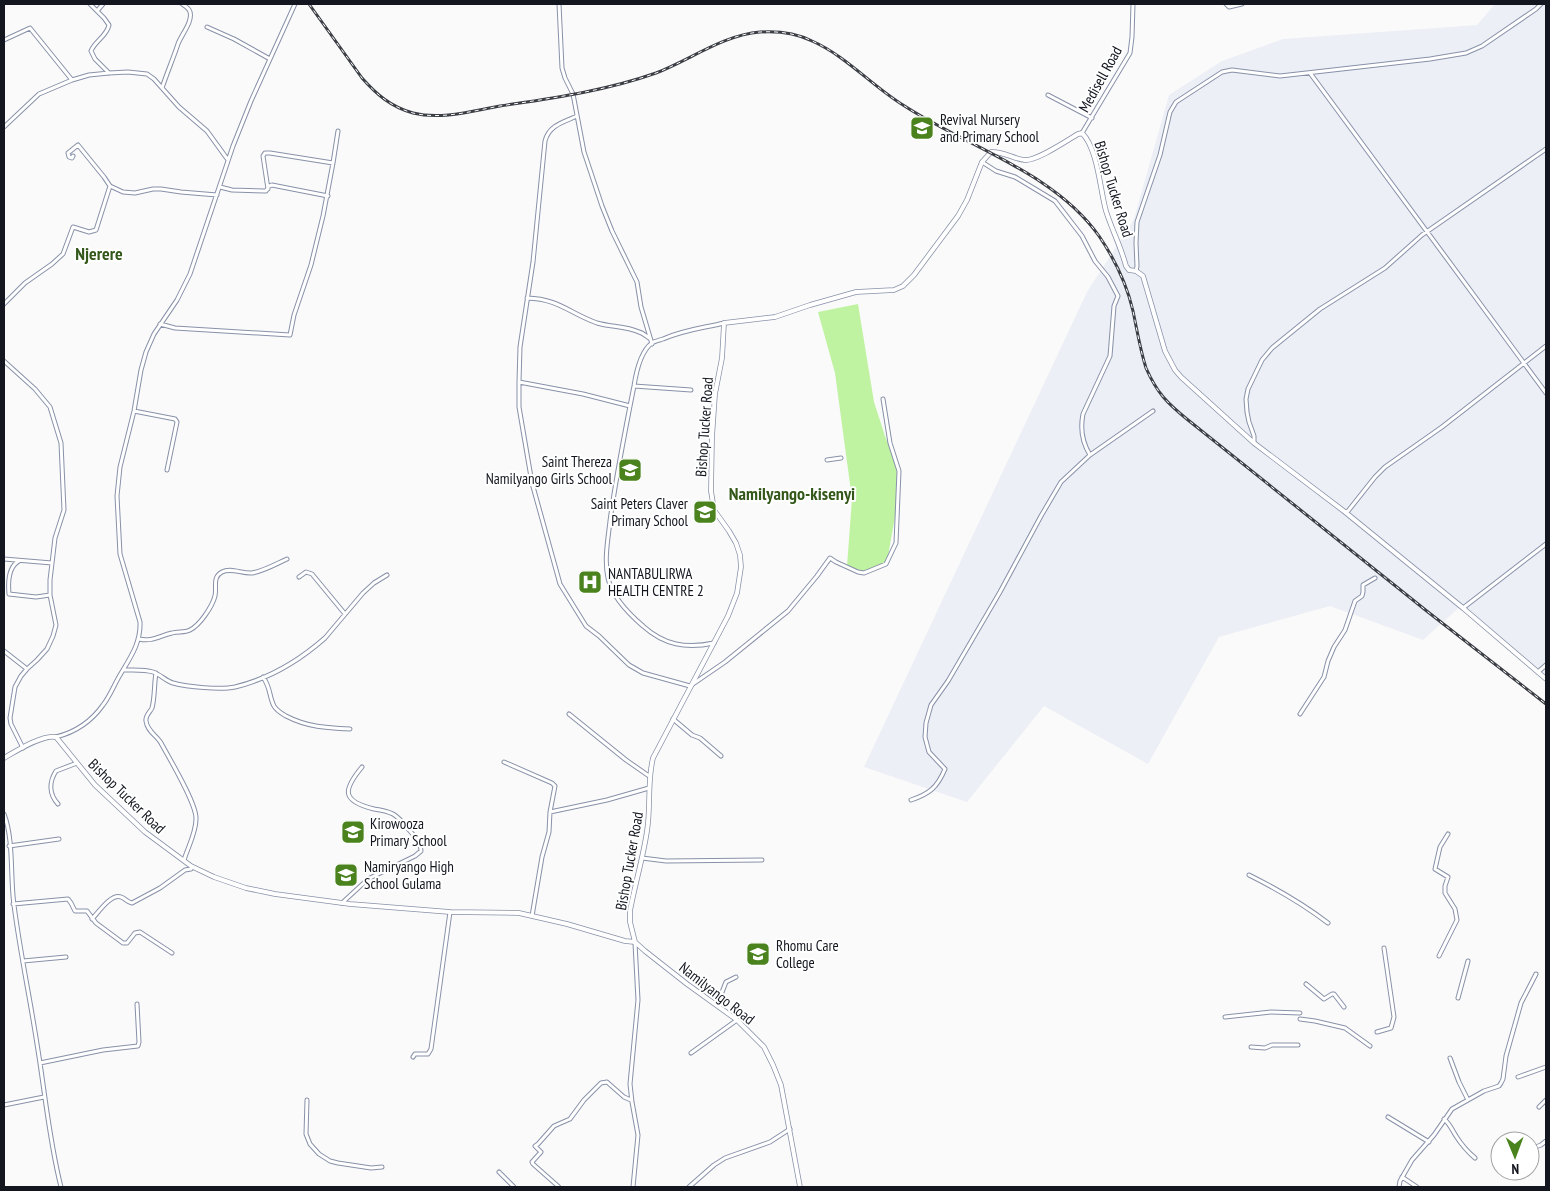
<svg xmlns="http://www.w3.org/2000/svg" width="1550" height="1191" viewBox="0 0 1550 1191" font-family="'PT Sans Narrow',sans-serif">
  <rect width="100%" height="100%" fill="#fafafa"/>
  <path fill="#eceff5" d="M1495 4H1546V676L1462 605 1423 640 1330 606 1219 637 1148 764 1044 706 967 802 864 767 1087 292 1134 219 1169 95 1222 61 1283 39 1477 25Z"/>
  <path fill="#bff3a2" d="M858 304 874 402 885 436 897 466 896 511 887 562 862 572 847 566 852 499 835 373 818 312Z"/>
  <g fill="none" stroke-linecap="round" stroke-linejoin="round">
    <g stroke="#8891a8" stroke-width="5">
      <path id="minor" d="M90 4 104 18 109 25C107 36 95 41 91 51L95 59 109 73
        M559 4 562 68 565 78 573 94 584 152 602 206 612 231 637 282 641 307 652 344
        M1226 4 1229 7 1242 4
        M97 11 103 4
        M207 27 234 39 270 59
        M4 40 30 28 72 80
        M1310 73 1546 393
        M162 88C167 73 173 59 178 44 181 35 193 22 190 12 189 8 185 6 182 4
        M1048 95 1092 118
        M577 116C564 122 549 125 545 141L533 262 520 347 519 382V407L532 483 560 584 586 626 599 636 629 665 643 673 690 686 725 662 788 611 817 576 830 558 836 562 858 572 864 573 886 564 896 543 899 471 890 443 883 399
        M4 127 39 94 72 80 89 75 109 73 128 72 147 74 154 79 179 107 207 131 228 160
        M1082 133 1130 53 1132 37 1133 4
        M73 156 72 158 69 157 68 153 78 145 104 177 110 186 123 192 135 193 153 189H161L181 192 217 195
        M982 162 996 171 1015 177 1055 201 1082 236 1095 261 1108 277 1118 296 1114 306 1110 356 1083 414C1080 429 1082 442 1090 455
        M220 187 232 190 266 191 269 186 272 185 328 196
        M268 189 263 156 265 153H270L333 163
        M1136 271 1137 266 1136 243 1137 222 1160 155 1170 112 1176 102 1222 72 1232 70 1280 76 1430 59 1466 53 1482 46 1536 9 1541 4
        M527 298C559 299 569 313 597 323 610 327 626 326 639 332 643 333 646 336 649 338
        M4 304 25 283 52 264 63 254 73 227 89 232 96 230 110 186
        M160 324 175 328 290 335 294 315 311 265 323 216 333 163 338 131
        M4 361 35 389 50 407 61 443 64 510 55 538 50 580V595L56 625 53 636 47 649 37 660 27 669 21 676 15 687 10 718 11 724 23 748
        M519 382 583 394 630 406
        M634 386 691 390
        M134 411 170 418 175 419 177 422 167 470
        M1254 443V436L1249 422 1247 412 1246 399 1248 389 1262 360 1272 348 1320 309 1385 268 1422 235 1546 149
        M827 460 841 458
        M1345 512 1348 511 1375 477 1385 467 1442 427 1546 346
        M4 559 52 563
        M19 561C8 567 8 583 9 594L36 597 50 595
        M299 577 306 572 312 574 345 614
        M1463 608 1546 544
        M139 639C152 642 159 636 172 633 178 631 184 633 190 630 200 625 212 607 215 596 217 587 212 577 222 572 231 567 242 574 252 573 264 571 276 564 287 559
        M714 643C686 649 664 645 643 626 629 614 612 597 608 578 604 559 608 540 610 521 616 476 625 431 634 386 636 373 641 351 652 343 655 341 660 340 663 339 683 330 703 328 724 323
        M4 651 27 669
        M123 670C132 670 144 669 153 672 161 675 166 681 173 683 187 687 221 690 235 687 268 679 300 660 325 638L363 593 374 583 387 575
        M1538 672 1546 665
        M156 673C154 684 155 697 152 708 150 712 145 716 146 721 147 731 157 736 161 743 169 758 197 804 196 819 196 833 188 847 184 860
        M263 677C271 688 269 697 274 706 277 711 281 713 286 716 307 727 327 728 350 729
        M569 714 626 760 649 776
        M1300 714 1324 677 1328 661 1334 647 1345 630 1355 601 1362 596 1363 592V585L1375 578
        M673 719 692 735 700 738 721 756
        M56 737C76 732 91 722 103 705 110 696 114 685 120 675 130 658 141 643 140 622L120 554 117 496 120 467 134 411 141 370 146 352 154 334 177 300 190 274 233 146 251 101 295 4
        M504 762 552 783 555 786 550 812 549 832 542 857 532 916
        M911 800C929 794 937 788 945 769L929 752 925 737 926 723 931 705 948 681 1000 592 1041 516 1061 482 1090 455 1153 411
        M58 804C49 794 49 782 56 771L77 763
        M550 812 607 800 649 788
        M4 814C14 840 10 877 14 905 20 952 30 998 37 1044 45 1092 49 1140 61 1187
        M9 846 59 839
        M642 858 666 861 762 860
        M1249 875C1277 889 1303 904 1328 923
        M342 903 368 879 415 856 421 851C421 842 415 837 410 831 405 825 400 818 393 814 387 811 381 810 374 809 341 801 343 790 362 767
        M13 904 68 899 71 903 75 911H87L96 923 123 943H127L135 933 140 932 172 953
        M92 919C98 913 111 893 121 897 126 899 127 902 132 903L160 888 185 870 191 869
        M1439 956 1457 920 1455 909 1445 893V886L1448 877 1435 869 1440 847 1448 834
        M23 961 66 957
        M1306 984 1324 999 1332 994H1334L1344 1007
        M1458 998 1468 961
        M717 1005 726 982 736 977
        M1225 1017 1271 1012 1300 1013
        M1300 1019 1315 1021 1345 1028 1370 1046
        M1377 1032 1391 1028 1394 1017 1384 948
        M1251 1047 1265 1048 1272 1045H1298
        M691 1053 737 1020
        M413 1057 415 1054H428L431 1049 450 912
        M1450 1058 1459 1082 1468 1100
        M40 1063 103 1050 138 1046 139 1042 137 1004
        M1518 1077 1546 1067
        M307 1100 306 1134 310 1144 319 1154 330 1161 338 1163 371 1168 382 1167
        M4 1105 44 1097
        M1539 1107 1546 1100
        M1388 1117 1429 1142
        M1444 1119C1450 1124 1452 1130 1456 1136 1461 1144 1468 1152 1475 1158
        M1530 1149 1541 1145 1546 1141
        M499 1172 514 1187
        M1402 1177 1417 1187
        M559 1187 533 1164 532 1162 541 1152 535 1146 538 1144 554 1126 570 1119 584 1100 601 1083 607 1082 624 1097 631 1100
        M633 1187 638 1135 632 1102 630 1084 638 1000 635 943
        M689 1187 714 1165 725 1158 770 1142 790 1129
        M1399 1187 1400 1181 1412 1160 1434 1135 1452 1109 1484 1091 1499 1086 1501 1083 1503 1079 1506 1056 1521 1003 1536 974"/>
    </g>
    <g stroke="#8891a8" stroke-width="5.5">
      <path id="secondary" d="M4 758C16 751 43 734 56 737L95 785 145 832 191 866 214 877 246 888 275 894 350 904 450 912 519 913 567 924 625 941 635 942
        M635 942 630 922V911C635 884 643 858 647 831 651 807 647 782 653 758L728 616 737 593 741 567 740 555 736 543 729 531 714 510 711 491 712 437 715 394 722 358 724 323 775 317 810 305 856 292 894 290 903 286 914 275 958 216 967 200 982 162 991 152C1003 151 1013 159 1025 160 1037 161 1066 141 1078 134L1082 133C1098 149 1100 190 1106 211 1112 230 1121 247 1126 266L1129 270 1136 271 1143 276 1165 351 1175 370 1181 377 1254 443 1345 512 1463 608 1546 679
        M635 942 645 951 687 984 737 1020 764 1047 773 1065 781 1085 800 1187"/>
    </g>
    <use href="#minor" stroke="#fff" stroke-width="3"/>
    <use href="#secondary" stroke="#fff" stroke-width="4"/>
    <g stroke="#3b3e45" stroke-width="3">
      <path id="rail" d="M309 4 362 78C376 94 391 107 413 113 441 120 472 111 500 106 553 98 605 91 656 73 690 60 723 35 760 32 777 31 796 33 812 41 846 56 871 85 903 105 967 147 1054 172 1099 236 1114 258 1127 285 1133 311 1137 330 1140 349 1146 368 1157 393 1167 403 1188 420L1428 612 1546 704"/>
    </g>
    <use href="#rail" stroke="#fff" stroke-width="1" stroke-dasharray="4" stroke-linecap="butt"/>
  </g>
  <defs>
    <g id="school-square" transform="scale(1.25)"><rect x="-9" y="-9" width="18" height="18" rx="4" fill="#4a831d" stroke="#fff"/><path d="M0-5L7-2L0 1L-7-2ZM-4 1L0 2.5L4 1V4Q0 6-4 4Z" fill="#fff"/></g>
    <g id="hospital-square" transform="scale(1.25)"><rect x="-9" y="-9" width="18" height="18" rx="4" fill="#4a831d" stroke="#fff"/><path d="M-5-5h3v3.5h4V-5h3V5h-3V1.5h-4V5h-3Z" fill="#fff"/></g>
  </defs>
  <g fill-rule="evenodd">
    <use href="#school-square" x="922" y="128"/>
    <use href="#school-square" x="630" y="470"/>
    <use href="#school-square" x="705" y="512"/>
    <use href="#hospital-square" x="590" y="582"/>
    <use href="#school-square" x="353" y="832"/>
    <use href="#school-square" x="346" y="875"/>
    <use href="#school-square" x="758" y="954"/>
  </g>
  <g text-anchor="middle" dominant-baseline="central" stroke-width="4" stroke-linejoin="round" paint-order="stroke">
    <g font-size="15" fill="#13161f" stroke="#fff">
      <text transform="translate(1100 79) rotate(-61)">Medisell Road</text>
      <text transform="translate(1114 189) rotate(73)">Bishop Tucker Road</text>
      <text transform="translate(704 427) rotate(-86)">Bishop Tucker Road</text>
      <text transform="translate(127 796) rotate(44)">Bishop Tucker Road</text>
      <text transform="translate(629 861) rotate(-80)">Bishop Tucker Road</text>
      <text transform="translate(717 993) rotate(38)">Namilyango Road</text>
    </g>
    <g font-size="15" fill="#13161f" stroke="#fff" text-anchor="start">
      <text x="940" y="119">Revival Nursery<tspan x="940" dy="17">and Primary School</tspan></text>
      <text x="612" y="461" text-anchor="end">Saint Thereza<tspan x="612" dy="17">Namilyango Girls School</tspan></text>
      <text x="688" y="503" text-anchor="end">Saint Peters Claver<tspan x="688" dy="17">Primary School</tspan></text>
      <text x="608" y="573">NANTABULIRWA<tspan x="608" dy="17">HEALTH CENTRE 2</tspan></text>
      <text x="370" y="823">Kirowooza<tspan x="370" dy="17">Primary School</tspan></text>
      <text x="364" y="866">Namiryango High<tspan x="364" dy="17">School Gulama</tspan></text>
      <text x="776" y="945">Rhomu Care<tspan x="776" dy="17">College</tspan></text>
    </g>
    <g font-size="18" font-weight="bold" fill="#33581a" stroke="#fff">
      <text x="99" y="253">Njerere</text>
      <text x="792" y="493">Namilyango-kisenyi</text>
    </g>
  </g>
  <rect width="1550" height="1191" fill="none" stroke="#13161f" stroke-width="10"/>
  <g transform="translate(1515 1156) rotate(179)"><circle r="24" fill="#ffffff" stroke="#a1a2a5"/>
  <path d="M0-4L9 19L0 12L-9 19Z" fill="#4a831d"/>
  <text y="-8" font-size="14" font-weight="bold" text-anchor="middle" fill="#13161f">N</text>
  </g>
</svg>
